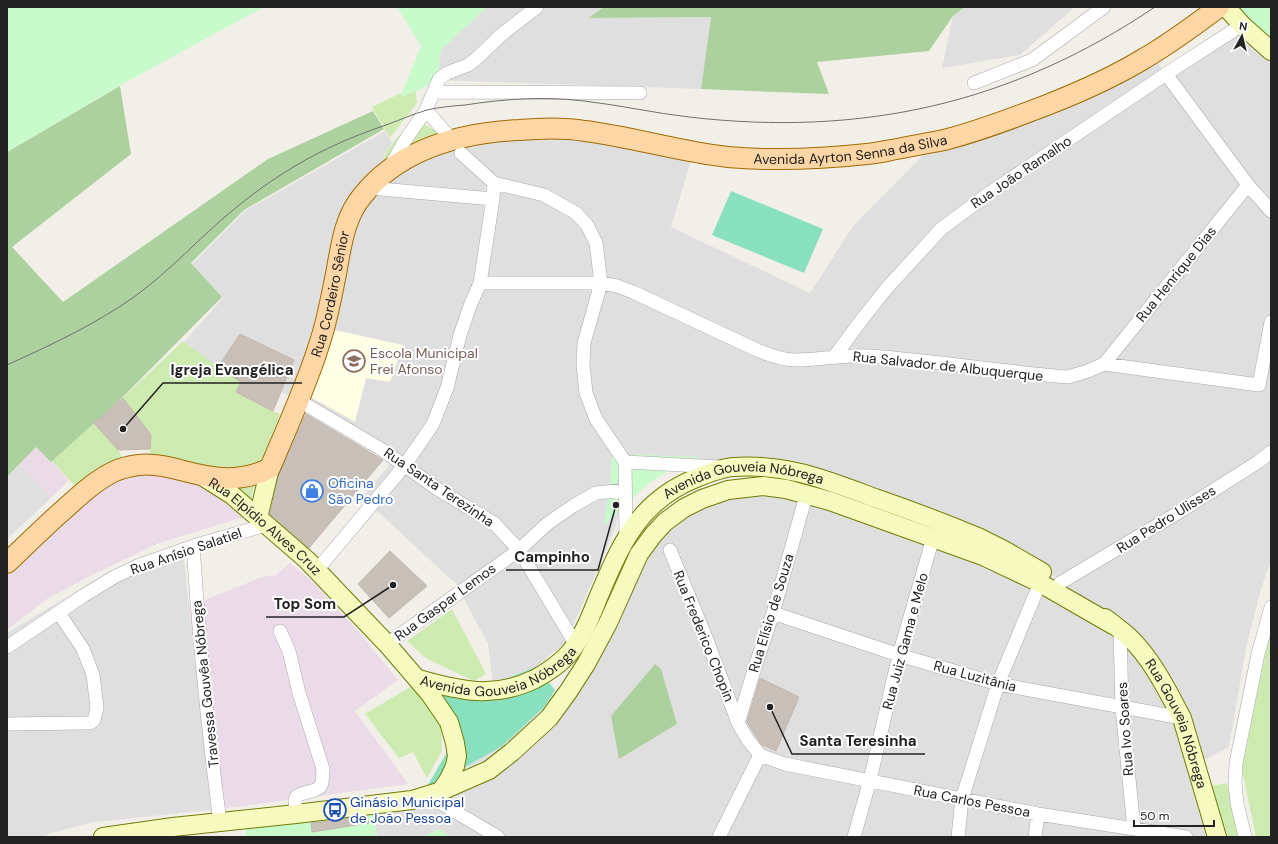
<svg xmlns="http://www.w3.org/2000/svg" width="1278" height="844" viewBox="0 0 1278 844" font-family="'DM Sans',sans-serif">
  <rect width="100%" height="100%" fill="#f2efe9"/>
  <path fill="#e0dfdf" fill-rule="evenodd" d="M487 7H602L590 18 711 17 701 89 437 80 441 50Z
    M965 7H1075L1020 55 942 68 953 16Z
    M1242 25 1271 51V561L1261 589 1246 648 1229 747 1192 766 1214 837H450L440 829 423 837H377L373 811 425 790 544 707 555 690 596 658 618 578 634 547 657 517 681 502 764 483 1076 594 1054 576 991 541 804 468 629 462 626 487 614 531 566 642 536 667 493 684 488 644 456 584 362 497 395 458 355 433 288 395 218 369 183 343 223 298 192 264 245 211 385 131 392 143 385 153 383 161 402 146 463 127 539 122 695 147 671 227 810 293 853 226 930 148 1152 56 1166 74ZM486 182 494 183 480 276 485 194Z
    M20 464 52 497 7 539V478Z
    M182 543 212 810 94 822 51 833 43 837H7V633L110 571Z"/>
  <path fill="#ebdbe8" d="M37 446 69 480 52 497 20 464Z
    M125 462 188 468 244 517 159 543 96 573 47 599 7 630V549L84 478Z
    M290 563 314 583 357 630 398 680 355 711 408 784 212 810 189 606 262 577 276 575Z"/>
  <path fill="#ffffe5" d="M321 327 403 345 390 382 366 378 355 422 302 392Z"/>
  <path fill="#cdebb0" d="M415 88 417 103 390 138 372 107 399 94Z
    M421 116 426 125 443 135 403 149 383 162C387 143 407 129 421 116Z
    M183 341 218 367 241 382 236 392 273 411 280 414 260 466 248 511 206 475 149 461 151 435 123 398Z
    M94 423 118 450 125 462 84 478 75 486 52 461Z
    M452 609 486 674 474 681 427 659 407 641Z
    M1270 632 1271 837H1256L1242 769Z
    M412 686 441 722 442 751 427 778 413 752 399 758 365 714Z
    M1227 783 1239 837H1225L1211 786Z"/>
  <path fill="#add19e" d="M603 7H965L953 16 929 51 817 62 829 94 701 89 711 17 589 18Z
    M120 86 131 154 12 247 63 302 268 159 373 111 384 129 244 210 191 263 222 297 122 398 51 462 36 447 7 477V152Z
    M655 664 661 669 677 724 619 759 611 716Z"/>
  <path fill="#c8facc" d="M7 7H264L121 85 7 152Z
    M397 7H487L441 50 437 80 417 91 400 97 421 46Z
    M1234 7H1271V40Z
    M612 454 700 457 667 472 648 484 604 525 611 476Z
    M373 811 377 837H246V829Z
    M440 829 451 837H423Z"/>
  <path fill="#88e0be" d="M731 191 823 229 804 273 712 235Z
    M536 667 555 690 544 707 502 746 425 790 450 747 446 725 416 676 493 684Z"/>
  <path fill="#c7bfb8" stroke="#c4b6ab" d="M240 334 294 360 273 411 236 392 241 382 218 367Z
    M123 398 151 435 150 449 118 450 94 423Z
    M306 414 383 460 309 548 270 514 279 474Z
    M390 551 427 586 389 618 358 584Z
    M760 678 799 697 776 751 761 744 747 722Z
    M367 816 369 823 312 832 311 823Z"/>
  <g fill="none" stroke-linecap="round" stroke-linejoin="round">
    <g stroke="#a9a9a9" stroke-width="14">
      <path id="street" d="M1166 74 1248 185 1271 211
        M974 83 1032 60 1104 7
        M435 92 640 93
        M426 110 451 139
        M461 153 494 183 544 195 576 213 587 225 596 243 601 283 584 343 583 364 586 393 596 419 625 462 626 537
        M389 169 404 142 426 110 439 79 447 73 468 65 476 59 501 35 537 7
        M369 188 493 199
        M480 283H601L617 286 633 292 757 350C769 355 782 360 795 360 821 360 846 354 871 356 937 361 1002 372 1068 377L1088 371 1104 364 1259 385 1271 322
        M834 357 863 318 886 289 941 229 988 194 1166 74 1242 25
        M1104 364 1248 185
        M298 400 381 449 439 490 494 523 519 550 576 645
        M625 462 719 467
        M193 546C199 638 208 730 220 822
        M670 550 707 640 738 723 748 740 760 755
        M317 570 405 465 433 424 447 388 460 335 470 306 480 283 493 199 494 183
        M1060 583 1176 514 1258 462 1271 452
        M773 613 899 655 998 684 1182 718
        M1120 630 1122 708 1134 829
        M280 631 289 651 299 693 323 769 322 783 320 787 315 790 301 794 297 796 295 800 296 814
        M387 644 519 550 547 524 573 506 596 493 626 490
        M7 647 83 596 114 577 137 566 193 546 266 525
        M738 723 755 667 773 613 804 503
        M7 724 84 723H90L94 720 97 708 93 675 83 649 59 613
        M760 755 785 764 1038 814 1186 837
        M427 795 498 837
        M719 837 760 755
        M854 837 870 780 899 655 933 538
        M958 837 962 799 998 684 1040 583
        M1035 837 1038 814
        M1245 837 1237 803 1235 784 1236 763 1258 654 1271 607"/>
    </g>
    <g stroke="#707d05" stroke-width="20">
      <g id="secondary">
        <path d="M1226 7 1242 25 1271 51"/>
        <path id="s1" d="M202 476 232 495 307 560 387 644 430 694 449 722 455 743 457 756 455 766 449 779 441 791"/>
        <path d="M258 518 270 468"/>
        <path id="s2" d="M1105 618C1113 624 1121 630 1129 637 1152 659 1167 690 1182 718L1217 837"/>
        <path id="s3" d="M418 679C461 691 493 699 535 679 551 670 566 660 576 644 586 630 592 613 598 598 620 546 638 502 694 479 706 474 720 468 733 467 786 463 827 480 875 498 910 510 944 523 978 537L1004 550 1042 572"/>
        <path d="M103 837 173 827 296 814 412 800 441 791 489 770 512 752 549 718 568 692 586 664 608 623 639 554 653 535 665 522 684 508 702 499 728 490 763 486 786 489 830 501 983 556 1040 583 1113 625"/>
      </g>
    </g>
    <g stroke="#a06b00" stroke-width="22">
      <g id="primary">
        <path id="s4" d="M7 563C25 546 42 529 60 513 77 498 93 482 113 472 121 468 131 466 139 465 154 463 170 467 184 471 214 479 242 483 270 468 287 427 306 387 319 345 327 322 331 298 336 274 341 247 344 217 363 195 401 148 461 133 519 130 541 128 563 127 585 131 633 137 680 152 728 157 774 161 821 159 867 154 879 153 890 150 902 148 916 145 930 143 944 140 979 131 1013 118 1047 105 1080 92 1114 77 1145 58 1171 43 1195 25 1219 7"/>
      </g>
    </g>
    <use href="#street" stroke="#fff" stroke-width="13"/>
    <use href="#secondary" stroke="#f7fabf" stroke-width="18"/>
    <use href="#primary" stroke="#fcd6a4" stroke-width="20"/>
    <path stroke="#707070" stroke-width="1" d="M7 365C51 345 94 325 134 297 170 271 199 238 233 210 263 185 298 162 333 146 350 138 368 131 386 125 400 120 413 114 427 110 440 107 452 106 465 105 504 99 544 96 584 101 619 105 654 113 689 117 862 137 1011 104 1155 7"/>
  </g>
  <defs>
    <g id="school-ring" transform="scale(1.15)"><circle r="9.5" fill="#fff" stroke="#8d6e63" stroke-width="1.5"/><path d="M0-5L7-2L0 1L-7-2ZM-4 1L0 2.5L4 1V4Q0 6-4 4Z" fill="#8d6e63"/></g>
    <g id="shop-ring" transform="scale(1.15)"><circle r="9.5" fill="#fff" stroke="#3f7fe0" stroke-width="1.5"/><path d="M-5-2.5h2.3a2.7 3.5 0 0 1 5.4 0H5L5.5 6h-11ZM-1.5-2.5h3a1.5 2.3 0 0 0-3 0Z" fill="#3f7fe0"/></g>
    <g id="bus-ring" transform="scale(1.15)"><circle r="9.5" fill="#fff" stroke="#1a4fb4" stroke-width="1.5"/><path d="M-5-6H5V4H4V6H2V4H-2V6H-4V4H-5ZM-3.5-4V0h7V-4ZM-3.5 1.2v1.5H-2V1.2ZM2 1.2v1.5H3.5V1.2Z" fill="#1a4fb4"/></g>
  </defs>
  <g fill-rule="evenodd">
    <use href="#school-ring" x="354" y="361"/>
    <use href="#shop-ring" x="312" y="491"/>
    <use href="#bus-ring" x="335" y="810"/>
  </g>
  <g text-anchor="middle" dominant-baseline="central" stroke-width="4" stroke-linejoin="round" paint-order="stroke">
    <g font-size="14" fill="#222" stroke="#fff">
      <text stroke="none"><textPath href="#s4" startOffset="1100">Avenida Ayrton Senna da Silva</textPath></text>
      <text transform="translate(1021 172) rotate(-34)">Rua João Ramalho</text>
      <text transform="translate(1176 274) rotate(-51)">Rua Henrique Dias</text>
      <text stroke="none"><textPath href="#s4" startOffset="486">Rua Cordeiro Sênior</textPath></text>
      <text transform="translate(948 366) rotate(6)">Rua Salvador de Albuquerque</text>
      <text transform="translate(439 487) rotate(34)">Rua Santa Terezinha</text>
      <text stroke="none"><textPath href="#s3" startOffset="433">Avenida Gouveia Nóbrega</textPath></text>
      <text transform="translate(1166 519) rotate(-32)">Rua Pedro Ulisses</text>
      <text stroke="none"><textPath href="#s1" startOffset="81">Rua Elpídio Alves Cruz</textPath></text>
      <text transform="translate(186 551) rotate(-19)">Rua Anísio Salatiel</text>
      <text transform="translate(445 602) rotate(-36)">Rua Gaspar Lemos</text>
      <text transform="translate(771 613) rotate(-73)">Rua Elísio de Souza</text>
      <text transform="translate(704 636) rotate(68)">Rua Frederico Chopin</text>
      <text transform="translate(905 641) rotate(-75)">Rua Juiz Gama e Melo</text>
      <text stroke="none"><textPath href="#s3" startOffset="86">Avenida Gouveia Nóbrega</textPath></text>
      <text transform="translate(975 676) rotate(15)">Rua Luzitânia</text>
      <text transform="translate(205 684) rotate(-96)">Travessa Gouvêa Nóbrega</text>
      <text stroke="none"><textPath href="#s2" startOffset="131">Rua Gouveia Nóbrega</textPath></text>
      <text transform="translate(1125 729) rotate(-94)">Rua Ivo Soares</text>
      <text transform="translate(972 801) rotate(11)">Rua Carlos Pessoa</text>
    </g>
    <g font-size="14" fill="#785e54" stroke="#fff" text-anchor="start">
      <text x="370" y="353">Escola Municipal<tspan x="370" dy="16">Frei Afonso</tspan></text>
    </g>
    <g font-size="14" fill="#366cbe" stroke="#fff" text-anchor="start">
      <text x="328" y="483">Oficina<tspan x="328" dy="16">São Pedro</tspan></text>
    </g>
    <g font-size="14" fill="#164399" stroke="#fff" text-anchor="start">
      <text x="350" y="802">Ginásio Municipal<tspan x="350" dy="16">de João Pessoa</tspan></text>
    </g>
  </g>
  <path fill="none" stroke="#222" stroke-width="1.5" d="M123 429L163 383H302M616 505L598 570H506M393 585L344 617H266M770 707L792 754H925"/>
  <g fill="#222" stroke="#fff" stroke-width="1.5">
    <circle cx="123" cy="429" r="4"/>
    <circle cx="616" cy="505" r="4"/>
    <circle cx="393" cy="585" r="4"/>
    <circle cx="770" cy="707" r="4"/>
  </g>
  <g font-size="15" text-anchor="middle" font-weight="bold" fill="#222" stroke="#fff" stroke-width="4" stroke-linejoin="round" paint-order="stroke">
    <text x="232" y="375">Igreja Evangélica</text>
    <text x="552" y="562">Campinho</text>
    <text x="305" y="609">Top Som</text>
    <text x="858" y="746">Santa Teresinha</text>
  </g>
  <rect width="1278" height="844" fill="none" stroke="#222222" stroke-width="16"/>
  <g transform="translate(1242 36) rotate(8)" stroke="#ffffff" stroke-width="3" paint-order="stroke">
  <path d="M0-3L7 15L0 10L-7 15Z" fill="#222222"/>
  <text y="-6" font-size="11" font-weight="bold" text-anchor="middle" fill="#222222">N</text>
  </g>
  <path d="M1134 820v6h80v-6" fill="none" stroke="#222222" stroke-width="2"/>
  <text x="1140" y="820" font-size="12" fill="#222222" stroke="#ffffff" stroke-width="3" paint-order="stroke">50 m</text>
</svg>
